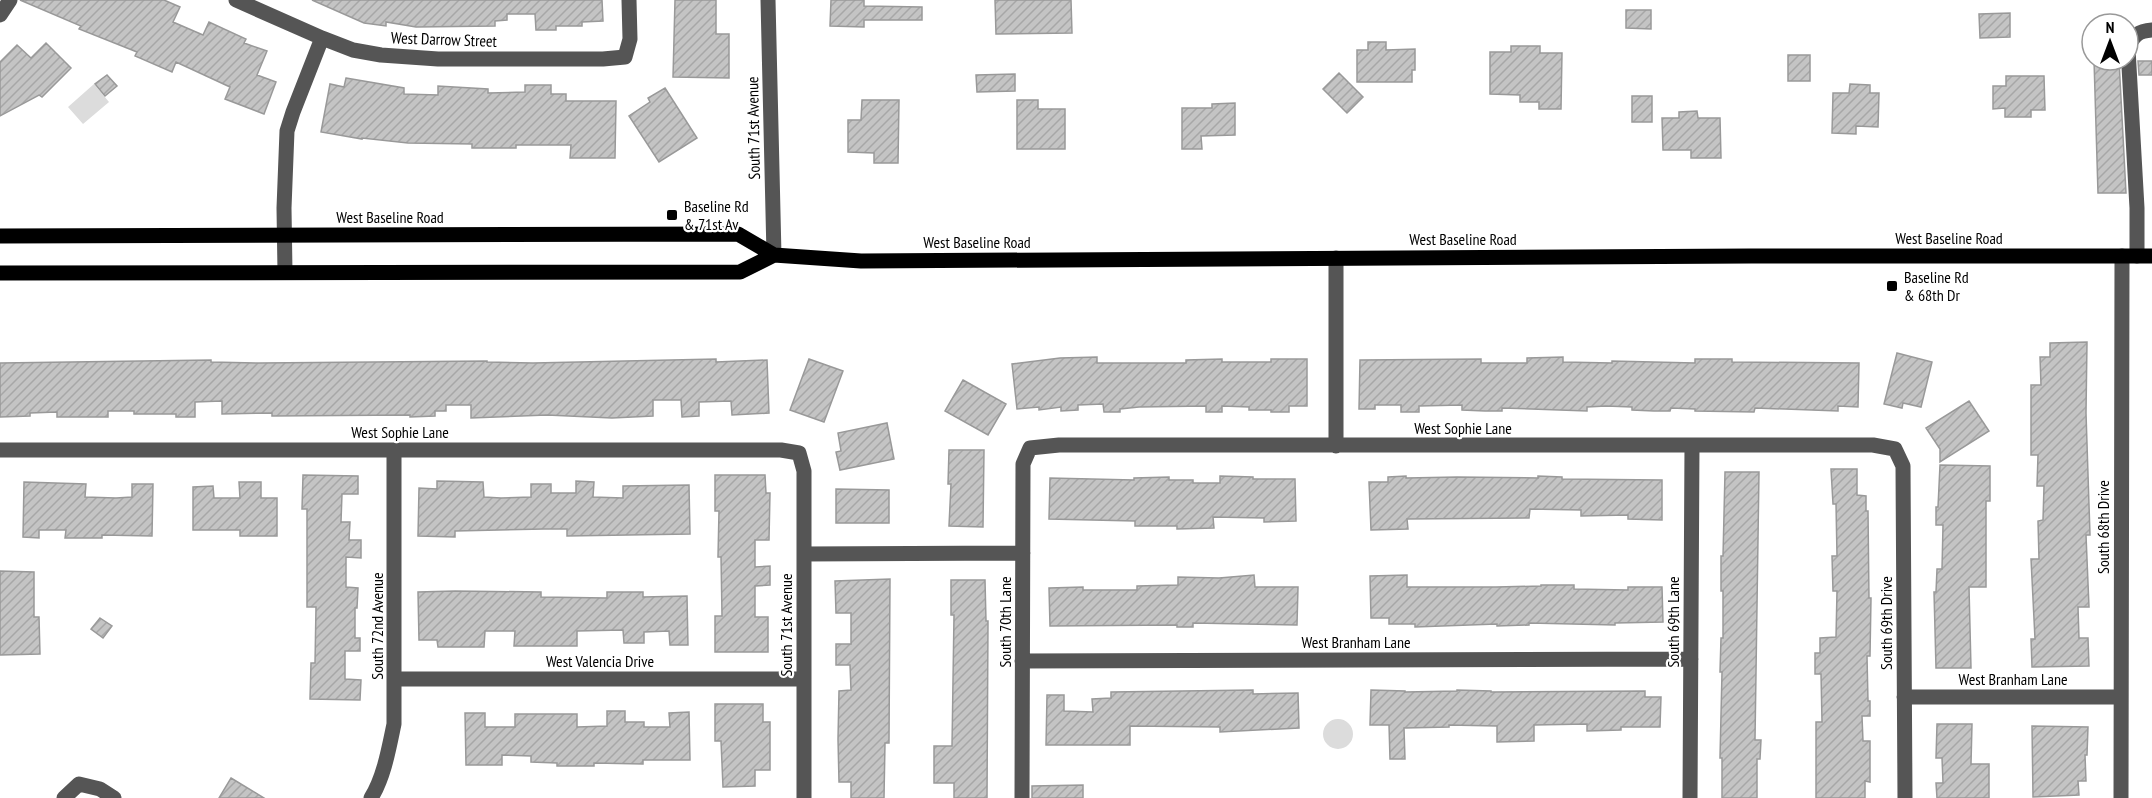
<svg xmlns="http://www.w3.org/2000/svg" width="2152" height="798" viewBox="0 0 2152 798" font-family="'PT Sans Narrow',sans-serif">
  <defs>
    <pattern id="building-hatch" width="6" height="6" patternUnits="userSpaceOnUse" patternTransform="scale(1.5)"><rect width="6" height="6" fill="#c4c4c4"/><path d="M-1 1l2-2M0 6l6-6M5 7l2-2" fill="none" stroke="#a7a7a7"/></pattern>
  </defs>
  <rect width="100%" height="100%" fill="#fff"/>
  <path fill="#dcdcdc" d="M94 84 109 102 83 124 68 107Z
    M1323 734a15 15 0 1 1 30 0a15 15 0 1 1-30 0Z"/>
  <path fill="url(#building-hatch)" stroke="#999" stroke-width="1.5" d="M20 0H164L180 7 173 22 203 35 209 22 246 39 244 43 267 51 257 75 276 82 264 114 225 99 230 87 176 62 172 72 135 56 137 52 79 29 81 26Z
    M312 0H602L603 21 582 22V26H556V30H536L535 14H507V20L495 21V26L416 27 386 22V26L364 23Z
    M675 0H716V34H729V78L673 77Z
    M831 0H864V6L922 7V20H864V27L830 26Z
    M995 0H1071L1072 33 996 34Z
    M1626 10H1651V29L1626 28Z
    M2010 13V37L1980 38 1979 14Z
    M1368 42H1386V50L1415 49V70H1412V82H1357V50H1368Z
    M46 43 71 68 42 97 39 95 0 116V62L17 45 31 58Z
    M1511 46H1540V53H1562L1561 109H1539V102H1520V95L1490 94V52H1511Z
    M1788 55H1810V81H1788Z
    M2094 60H2119L2126 193H2098Z
    M2138 61H2152V75H2139Z
    M1339 73 1363 97 1347 113 1323 89Z
    M1015 74V91L977 92 976 75Z
    M107 75 117 86 105 96 95 84Z
    M2006 76H2044L2045 110H2031V117H2005V108L1993 109V86H2006Z
    M346 78 404 88V94L438 95V86L488 89V93L525 92V85H551V94H566V101H616L615 158H570L571 145H516V148H472V144L408 143 362 138V139L321 132 330 84 344 87Z
    M1850 84 1870 85V93H1879L1878 127 1856 126V134L1832 133 1833 93H1849Z
    M665 88 697 138 659 162 629 116 650 102 648 98Z
    M1632 96H1652V122H1632Z
    M862 100H899L898 163H874V153L848 152V120H861Z
    M1017 100H1038V109H1065V149H1017Z
    M1235 103V135L1201 136 1202 149H1182V108H1212V104Z
    M1697 111 1698 118H1720L1721 158H1691V150H1663L1662 118H1679V112Z
    M2087 342 2086 413 2090 535H2086L2089 607H2078L2079 638H2088L2089 666 2032 667 2031 639H2035L2031 559H2039L2038 521 2043 520 2044 486H2037L2038 455H2031V385H2041L2040 357H2050V343Z
    M1897 353 1932 362 1921 407 1903 403 1902 408 1884 404Z
    M1097 357V363H1186V360L1222 359V362H1271V359H1307V406H1289V412H1271V410H1249V407L1222 406V412H1206V406L1139 407 1120 409V412H1104L1103 404 1078 405V410L1061 411V407L1039 410V407L1017 409 1012 364 1060 358Z
    M1563 357V362L1612 363V361L1695 363V359H1732V362L1859 363 1858 407 1838 406V411L1755 408 1754 412 1695 411V409L1671 408 1670 411H1654L1632 410V407L1606 406 1587 407V411L1502 408V411H1485L1462 410V405L1419 406V412H1401V405H1375V409H1359L1360 360 1481 359V363H1527V358Z
    M716 359V362L767 360 769 413 732 415 731 401 699 402V416L682 417 681 400H653V416L612 418 547 415 471 418V405H446V411H435V416L410 417V415L272 416V413L222 414V401L195 402V417H176V414H134V411H108V417H57V412L30 413V416L0 417V363L211 360V362L259 363 487 361V362L533 363Z
    M809 359 843 371 824 422 790 410Z
    M963 380 1006 404 988 435 945 411Z
    M1969 401 1989 431 1940 462V449L1926 428Z
    M887 423 894 459 840 470 836 452 841 451 838 433Z
    M949 450H984L983 527 949 526 951 484H948Z
    M1940 465 1990 466V501H1986V587H1969L1971 668H1936L1934 592H1936L1937 569H1942L1943 525H1936V507H1938Z
    M1831 469H1857V495L1866 496V511H1868L1869 598H1871L1870 656H1867L1868 701H1870V716H1862L1863 741H1870V782L1865 781V798H1816V722H1822L1821 674H1815V653H1820V638L1836 637 1837 591H1833L1832 556H1837L1836 504H1833Z
    M1725 472H1759L1755 740H1761L1760 759H1757V798H1722V758H1720L1722 672H1720L1721 638H1723V591H1721V556H1723Z
    M303 475 358 476V494H342L341 522H350L349 540H361V558L346 557V587L358 588 357 608H355V638H360V651H345V679L361 680 360 700 310 699 311 663H315L316 607H307V509H302Z
    M715 475H765L766 493H770L769 540H755V567L770 566V585L755 586V617H768V652H715V616H722L721 557H718L719 511H715Z
    M1220 476 1253 477V479H1295L1296 521 1264 522V518L1213 517 1214 528 1177 529V526H1135V521L1049 519 1050 478 1134 480V478L1169 477V480H1193V483H1220Z
    M1406 476V478L1457 477 1538 478V476L1562 477V479L1662 480V520L1628 519V515L1581 516V510L1530 509 1529 518 1407 519 1408 529 1371 530 1369 482H1388V477Z
    M437 481 483 482 484 497 501 498 531 497V484H551V493H576V481L594 482 593 497 623 498V486L689 485 690 534 567 536V529H544L455 531V537L418 536 419 488 437 489Z
    M24 482 86 484 85 497 116 498 132 497V484H153L152 536 102 535V538H65L66 530H39V538L23 537Z
    M239 482H261V498H277V536H240V530H193V487L213 486 214 498H240Z
    M836 489 889 490V523H836Z
    M0 571 34 572V617H39L40 654 0 655Z
    M1254 575 1255 587H1298L1297 625 1193 623V627H1177V625L1050 626 1049 588 1083 587V590H1137V586L1178 585V577L1219 578Z
    M1407 575V587H1496L1541 586V585H1574V589L1628 590V587H1662L1663 622 1615 623V625L1529 623V625L1497 626V624L1415 627V624H1389V618H1371L1370 576Z
    M890 579 889 743H885L884 798H851V782H839L838 739 839 691 851 690 850 665H836V644H851V613H836L835 581Z
    M951 580H985L986 621H988L987 798H954V783H934V746H952L954 615H951Z
    M455 591 541 592V597L607 598V592H643V597L687 596 688 645H670L669 631 644 632V643H624L623 630 577 631V646H514L515 631H485L484 647H438L437 640H419L418 592Z
    M100 618 112 626 103 638 91 629Z
    M1253 690V694L1298 693 1299 728 1220 732V727L1130 726V745H1046L1047 695H1064V711L1093 712 1092 699 1111 698V692Z
    M1371 690 1405 691V692L1457 691V690L1491 691V692L1645 691V697H1661L1660 727H1621V730L1587 731V724L1534 725V741L1497 742V726L1449 725V727L1404 728 1405 759H1390L1389 725H1370Z
    M715 704H763V722H770V770H755V786L723 787 721 741H715Z
    M607 711H625V722H644V727H670L669 713 689 712 690 760H643V764L594 763V766H557V763L531 762V756L502 755V765H466L465 713H485V727H515V714H577V727L607 726Z
    M1937 724H1972L1971 764H1989V798H1937L1936 783H1943L1942 758H1936Z
    M2032 726 2088 727 2087 755H2085L2086 781H2078L2079 795 2033 797Z
    M231 778 264 798H219Z
    M1083 785V798H1032V786Z"/>
  <g fill="none" stroke-linecap="round" stroke-linejoin="round">
    <path stroke="#555" stroke-width="15" d="M236 0 322 38 353 50 381 55 438 59H603L625 57 630 39 629 0
      M768 0 774 255
      M0 15 10 0
      M2128 47C2134 35 2138 31 2152 30
      M2128 49 2137 208V256
      M1336 258V446
      M285 272 284 208 287 131 293 112 322 38
      M0 450H781L799 453 804 471V798
      M804 554 1023 553
      M1022 661 1691 659
      M395 679H804
      M1904 697H2121
      M64 798 79 784 100 789 114 798
      M371 798C384 777 389 748 394 724V450
      M1022 798 1023 464 1030 448 1059 445H1873L1895 449 1903 466 1905 798
      M1690 798 1692 445
      M2121 798 2122 256"/>
    <path stroke="#000" stroke-width="15" d="M0 236 738 234 774 255 861 261 1751 256H2152
      M0 273 740 272 774 255"/>
  </g>
  <g fill="#000" stroke="#fff" stroke-width="2">
    <rect x="666" y="209" width="12" height="12" rx="3"/>
    <rect x="1886" y="280" width="12" height="12" rx="3"/>
  </g>
  <g text-anchor="middle" dominant-baseline="central" stroke-width="4.5" stroke-linejoin="round" paint-order="stroke">
    <g font-size="16" fill="#000" stroke="#fff">
      <text transform="translate(444 39) rotate(2)">West Darrow Street</text>
      <text transform="translate(753 128) rotate(-91)">South 71st Avenue</text>
      <text x="390" y="217">West Baseline Road</text>
      <text x="1949" y="238">West Baseline Road</text>
      <text x="1463" y="239">West Baseline Road</text>
      <text x="977" y="242">West Baseline Road</text>
      <text x="1463" y="428">West Sophie Lane</text>
      <text x="400" y="432">West Sophie Lane</text>
      <text transform="translate(2103 527) rotate(-90)">South 68th Drive</text>
      <text transform="translate(1005 622) rotate(-90)">South 70th Lane</text>
      <text transform="translate(1673 622) rotate(-90)">South 69th Lane</text>
      <text transform="translate(1886 623) rotate(-90)">South 69th Drive</text>
      <text transform="translate(786 625) rotate(-90)">South 71st Avenue</text>
      <text transform="translate(377 626) rotate(-90)">South 72nd Avenue</text>
      <text x="1356" y="642">West Branham Lane</text>
      <text x="600" y="661">West Valencia Drive</text>
      <text x="2013" y="679">West Branham Lane</text>
    </g>
    <g font-size="16" fill="#000" stroke="#fff" text-anchor="start">
      <text x="684" y="206">Baseline Rd<tspan x="684" dy="18">&amp; 71st Av</tspan></text>
      <text x="1904" y="277">Baseline Rd<tspan x="1904" dy="18">&amp; 68th Dr</tspan></text>
    </g>
  </g>
  <g transform="translate(2110 42)"><circle r="28" fill="#ffffff" stroke="#999999" stroke-width="1.5"/>
  <path d="M0-4.5L10 22L0 15L-10 22Z" fill="#000000"/>
  <text y="-9" font-size="16" font-weight="bold" text-anchor="middle" fill="#000000">N</text>
  </g>
</svg>
